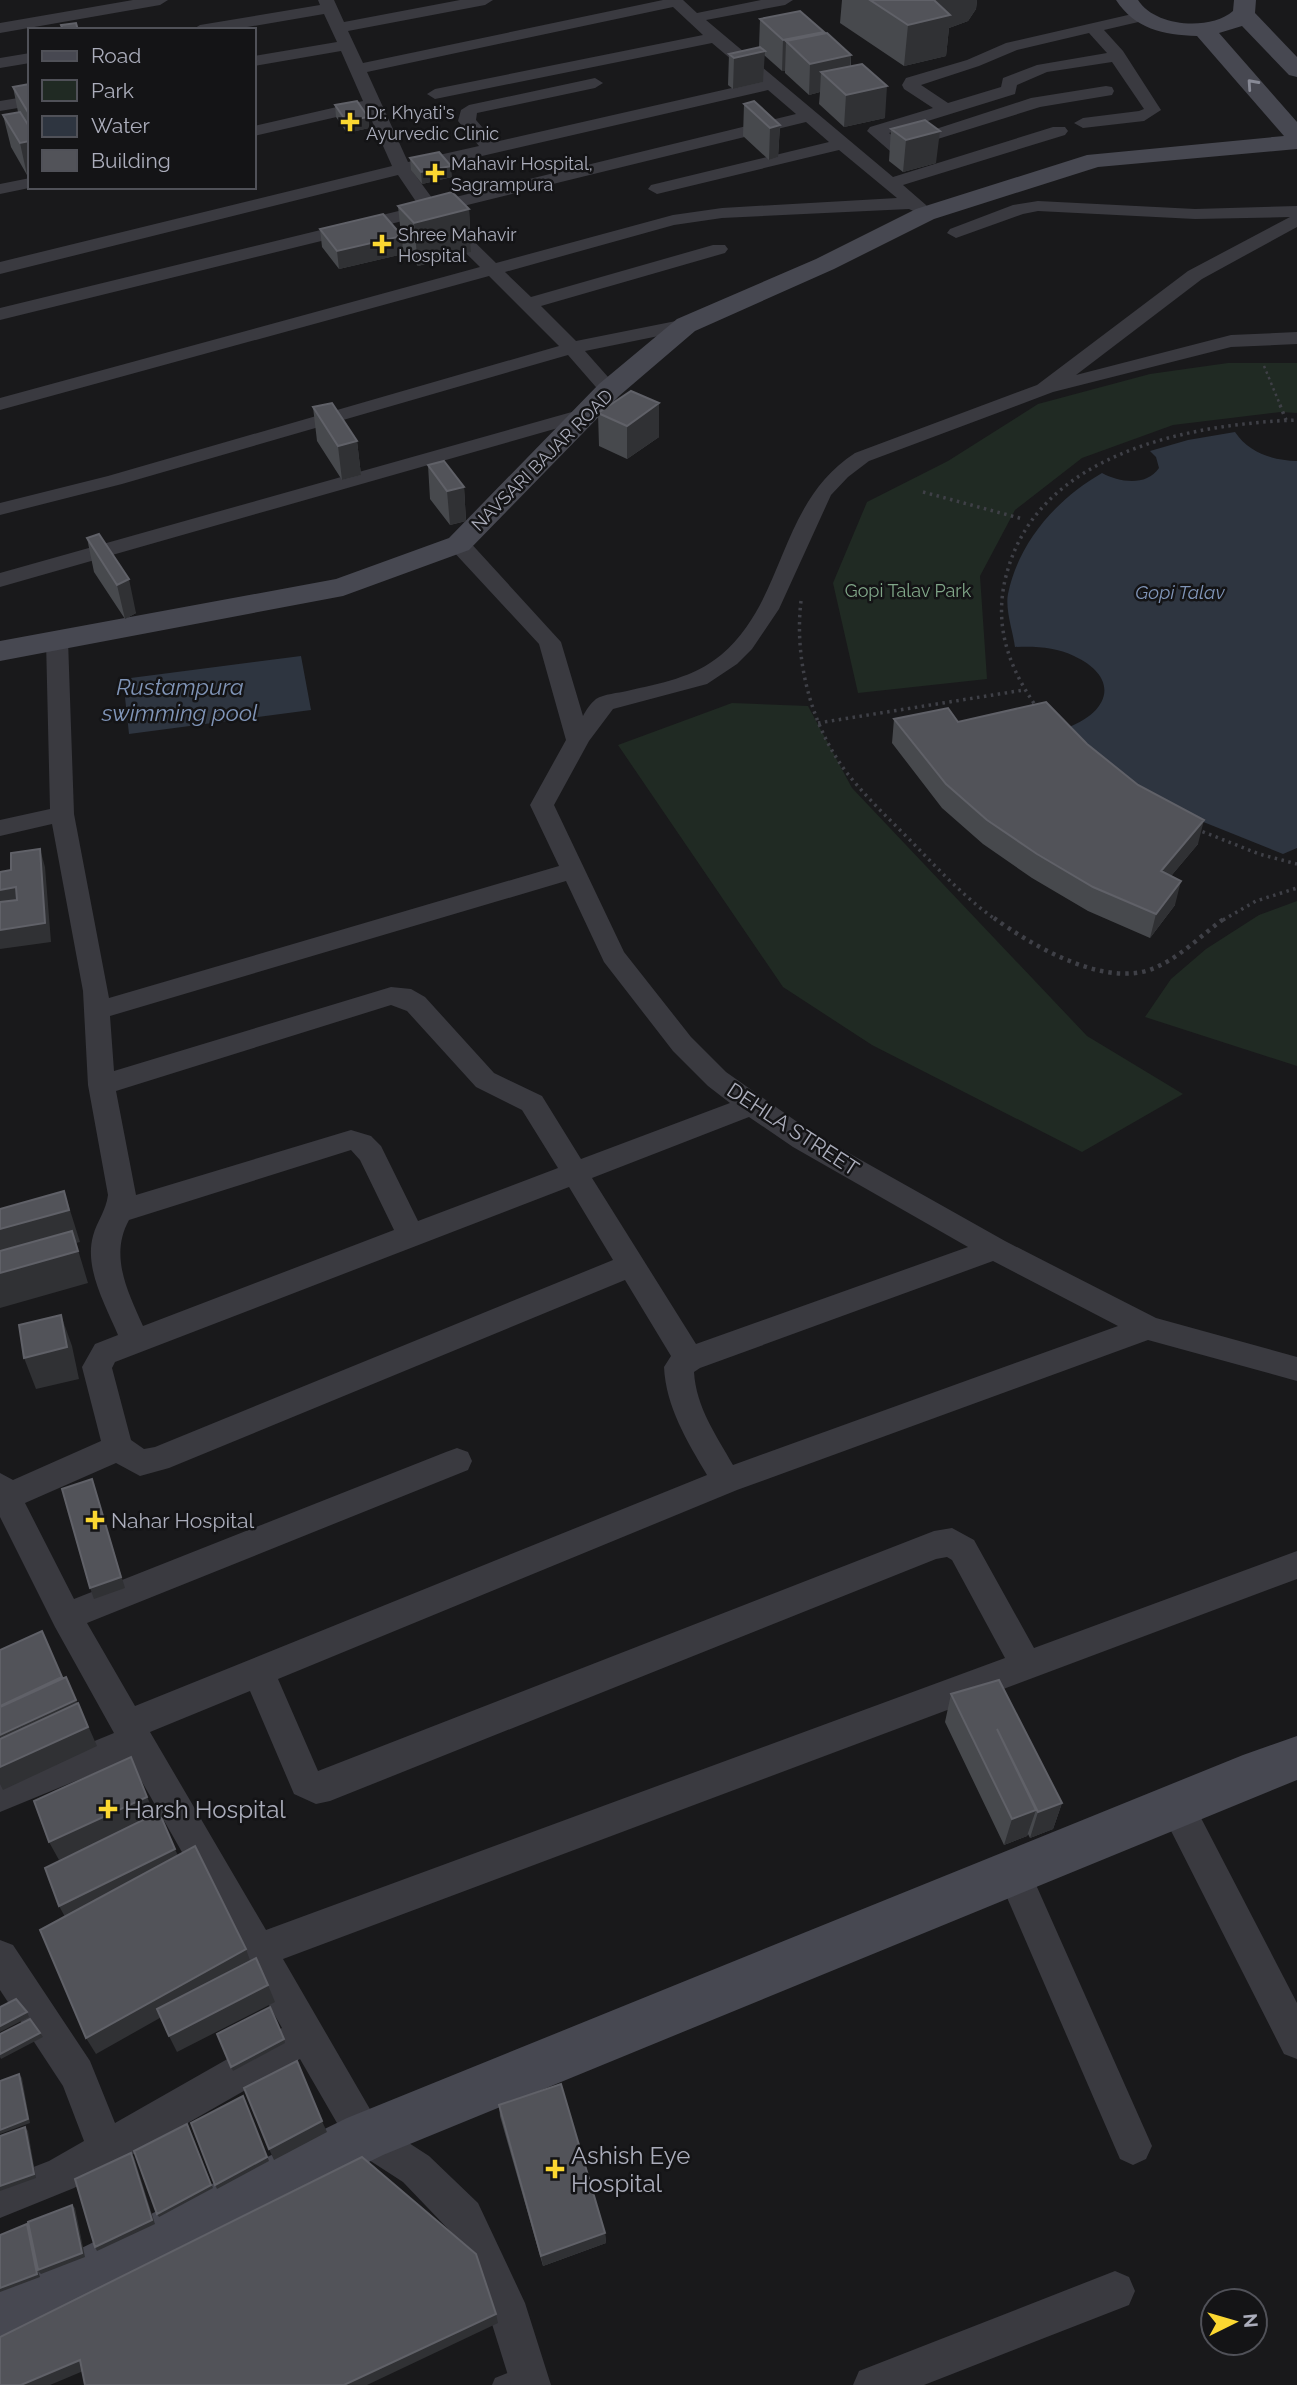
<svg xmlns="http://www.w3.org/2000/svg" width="1297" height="2385" viewBox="0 0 1297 2385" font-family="Raleway,sans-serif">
  <rect width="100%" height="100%" fill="#19191b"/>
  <path fill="#202a23" d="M1228 363H1297V413L1281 412 1173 425 1082 458 1015 510 980 576 987 679 858 693 833 583 867 502 948 461 1038 404 1150 374Z
    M732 703 808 706 852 788 1087 1036 1183 1094 1082 1152 872 1045 783 987 618 745Z
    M1297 901V1066L1145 1017 1171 979 1206 949 1259 915Z"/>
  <path fill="#2e3540" d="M1235 432C1249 453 1272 460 1297 461V848L1283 854 1186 815 1115 773 1063 729C1108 715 1123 679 1074 656 1056 647 1035 646 1015 647 1013 632 1005 609 1008 594 1019 541 1057 499 1102 473 1119 482 1146 487 1159 468L1156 457 1150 451 1188 440Z
    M301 656 311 710 129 734 123 679Z"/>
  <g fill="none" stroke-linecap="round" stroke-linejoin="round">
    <path stroke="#3f4047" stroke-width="2.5" stroke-dasharray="2.5 3.5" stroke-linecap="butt" d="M1264 366 1281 407"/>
    <path stroke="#3f4047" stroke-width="3.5" stroke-dasharray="2.5 4.5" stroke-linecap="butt" d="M1280 405 1286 420
      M923 492 1023 519
      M801 601C794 659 811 726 847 773 866 797 888 818 910 840 937 868 964 897 996 920
      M1038 709C1007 666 992 621 1008 569 1042 452 1191 424 1297 420
      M818 723 1024 690
      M1196 829 1259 854 1297 864
      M1223 920 1256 901 1297 888"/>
    <path stroke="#3f4047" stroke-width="4.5" stroke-dasharray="3.5 5" stroke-linecap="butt" d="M994 918C1031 945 1101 986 1149 970 1178 960 1201 935 1225 918"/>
    <path fill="#3a3a40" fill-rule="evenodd" d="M527 2365 534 2368 537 2375 534 2382 527 2385H492L495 2378Z"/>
    <path fill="#3a3a40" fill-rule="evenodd" d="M133 0H168L160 5 0 33V23Z
      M318 0H334L344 22 460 0H493L485 5 348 31 363 63 663 0H683L697 13 761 0H793L785 5 706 20 893 177 1053 127H1065L1068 131 1065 135 903 185 926 205 929 209 926 213 920 214 909 209 722 218 674 225 505 272 531 297 713 245H725L728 249 725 253 541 306 576 341 686 319 693 321 696 325 693 329 585 351 616 386 619 390 616 394H602L568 355 122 484 0 515V503L108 476 559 346 489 276 0 410V398L480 267 427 215 0 320V308L419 206 398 175 0 274V262L392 166 367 110 254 136V126L363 101 341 51 254 66V56L337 42 324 14 230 30H192L200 25 320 5ZM673 7 703 35 435 89 427 94 435 99 712 43 758 82 495 142 476 120 477 113 595 88 603 83 595 78 469 105 461 110 458 121 479 146 408 162 367 72ZM768 90 796 114 435 202 413 172ZM806 122 829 142 651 185 648 189 657 194 839 150 897 198 722 208 673 215 496 263 443 211Z
      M1141 12 1147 14 1149 17 1147 20 1104 30 1123 51 1161 110 1144 121 1083 128 1074 123 1083 118 1139 111 1144 109 1112 62 1047 72 1017 85 1015 94 889 133 899 141 1031 98 1106 86 1112 87 1114 91 1112 95 1040 107 896 152 890 151 867 131 870 127 933 108 904 89 902 85 906 78 967 60 1006 43ZM1089 33 1107 53 1037 65 1003 78 1001 87 948 103 921 85 979 66 1017 50Z
      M30 53V63L0 68V58Z
      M30 96V106L0 111V101Z
      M30 178V187H34L0 194V184Z
      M1038 201 1195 209 1297 206V227L1202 279 1076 375 1231 335 1297 332V344L1231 347 1053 392 869 461 848 477 831 495 779 609 752 649 737 664 707 684 613 709 589 741 554 805 624 952 691 1037 726 1072 813 1133 1005 1241 1156 1318 1297 1357V1381L1148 1340 737 1490 278 1679 318 1771 934 1531 952 1528 974 1540 1034 1648 1297 1551V1579L283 1959 378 2123 429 2156 478 2203 525 2303 551 2385H511L487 2308 450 2231 403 2182 352 2149 300 2059 74 2188 0 2218V2180L49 2161 84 2141 63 2086 0 1990V1940L13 1945 90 2061 115 2123 282 2028 129 1759 0 1812V1780L114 1733 55 1627 0 1517V1473L13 1480 101 1441 82 1367 95 1344 118 1335C106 1306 84 1269 93 1236 97 1221 106 1211 108 1195L88 1085 83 991 52 824 0 836V820L50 809 46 640 49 635H65L68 640 74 814 109 998 559 866 530 805 566 740 539 644 451 549 448 544 451 539H467L561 642 583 716C586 710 591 703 596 699 604 694 618 693 627 691 661 683 693 678 721 655 787 599 777 504 855 453L1037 385 1188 271 1290 217 1195 219 1038 211 1023 214 956 238 947 233 950 229 1013 205ZM566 881 604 962 673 1051 708 1086 730 1103 581 1159 542 1096 494 1073 425 997 411 989 391 987 114 1071 110 1016ZM391 1005 407 1011 476 1087 522 1110 558 1168 418 1221 381 1146 371 1136 351 1130 136 1195 116 1091ZM749 1117 793 1147 968 1247 696 1344 592 1178ZM351 1150 360 1160 394 1230 143 1326C128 1292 109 1256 129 1220ZM569 1187 613 1260 155 1447 144 1449 131 1440 112 1368 115 1362ZM993 1261 1118 1326 733 1465C716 1435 696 1407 694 1372L700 1368ZM625 1280 671 1356 664 1367C666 1407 687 1441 707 1475L135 1706 87 1623 468 1470 472 1461 468 1452 457 1448 446 1452 74 1599 25 1503 116 1463 140 1476 169 1468ZM947 1557 952 1560 1005 1658 266 1930 150 1732 250 1691 294 1794 316 1804 330 1801 936 1559Z
      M586 408 593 410 596 414 593 418 0 587V573Z
      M1176 1789 1188 1793 1297 2003V2059L1284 2054 1164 1817 1159 1805 1164 1793Z
      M1013 1855 1025 1860 1152 2146 1146 2159 1133 2165 1120 2159 996 1872 1001 1860Z
      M1115 2271 1129 2277 1135 2291 1129 2305 924 2385H853L859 2371Z"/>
    <path fill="#474851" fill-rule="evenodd" d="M1116 0H1138C1155 27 1210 31 1233 11L1234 0H1256L1255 13 1297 57V77L1289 75 1242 26 1219 33 1297 122V149L1098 167 934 219 834 269 695 331 619 396 469 550 343 596 0 661V641L336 579 449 538 599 384 677 319 816 259 916 209 1087 155 1284 136 1197 36C1163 35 1135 29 1116 0Z
      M1297 1736V1780L383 2155 0 2344V2288L347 2118 1243 1755Z"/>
  </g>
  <path fill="#47494d" d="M842 0H977L976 9 968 21 949 28 946 56 904 66 840 23Z
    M760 19 824 34 851 55V66L885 118 844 127 819 104 820 92 809 95 785 73V71H782L764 55 763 82 733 89 728 85 729 54 759 47Z
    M30 85V175H27L11 147 3 115 18 112 13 87Z
    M744 104 780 125 778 157 769 160 743 136Z
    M335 105 368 117 369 128 347 133 336 117Z
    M891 129 936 163 903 172 889 161Z
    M410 158 452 177 422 184 411 170Z
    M398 206 469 209 471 252 418 266 403 250V254L339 269 322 247 320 229 401 235Z
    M659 403V437L627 459 599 446 598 413Z
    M313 407 357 441 361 475 342 480 317 441Z
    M428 465 464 487 466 521 450 525 430 499Z
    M87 538 136 613 125 619 94 572Z
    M894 719 958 722 1087 744 1198 844 1171 876 1175 905 1150 938 1088 911 1032 878 983 844 942 808 892 743Z
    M951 1694 1062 1803 1053 1829 1030 1838 1028 1834 1027 1836 1004 1845 945 1722Z
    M499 2105 605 2233 606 2243 543 2266 500 2116Z"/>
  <path fill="#303134" d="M928 0H977L976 9 968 21 949 28 946 56 904 66 908 25Z
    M824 32 822 61 851 55 849 86 821 72 820 92 809 95 810 64 786 41 785 71H782L783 40Z
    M765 51 763 82 733 89 734 58Z
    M887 86 885 118 844 127 846 95Z
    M368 117 369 128 347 133 346 121Z
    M780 125 778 157 769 160 770 128Z
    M940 131 936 163 903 172 906 140Z
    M30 141V175H27L20 143Z
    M451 166 452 177 422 184 421 172Z
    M469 209 471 252 418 266 414 223Z
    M402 236 403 254 339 269 337 251Z
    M659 403V437L627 459V426Z
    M357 441 361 475 342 480 338 446Z
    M464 487 466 521 450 525 447 491Z
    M129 579 136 613 125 619 117 585Z
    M1204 820 1198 844 1155 895 1161 871Z
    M40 849 45 867 51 942 0 949V930L45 923Z
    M1181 881 1175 905 1150 938 1156 914Z
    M16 887 22 906 0 909V890Z
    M64 1191 80 1242 76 1243 88 1283 0 1308V1229Z
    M61 1315 72 1346 79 1379 36 1389 24 1358Z
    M92 1479 125 1588 94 1599 90 1588Z
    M42 1631 71 1697 0 1730V1706Z
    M66 1677 85 1720 0 1759V1735Z
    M78 1703 97 1746 3 1790 0 1784V1767Z
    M131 1757 155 1816 59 1860 49 1842Z
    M1062 1803 1053 1829 1030 1838 1038 1812Z
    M1036 1810 1027 1836 1004 1845 1012 1819Z
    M175 1849 183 1867 69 1924 59 1906Z
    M246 1949 252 1966 96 2054 86 2038Z
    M268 1985 275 2002 177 2052 169 2036Z
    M27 2012 29 2017 0 2032V2026Z
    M40 2033 43 2037 1 2059 0 2057V2054Z
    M284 2039 285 2043 233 2071 231 2067Z
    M19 2074 22 2078 30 2123 0 2134V2130Z
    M243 2096 269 2161 217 2189 215 2185Z
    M322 2121 327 2132 274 2160 269 2149Z
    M187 2124 213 2188 159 2217 157 2214Z
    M25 2127 28 2131 36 2178 0 2191V2186Z
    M131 2153 134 2157 155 2224 97 2251 95 2247Z
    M72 2205 75 2208 85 2257 41 2274 38 2271 40 2277 0 2292V2288L27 2224 30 2228Z
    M605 2233 606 2243 543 2266 541 2256Z
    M496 2314 498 2323 367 2385H344Z
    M80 2360 88 2369 50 2385H21Z"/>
  <path fill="#525359" stroke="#606168" stroke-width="2" d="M870 0H934L950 15 908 25Z
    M800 11 824 32 783 40 760 19Z
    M76 23 78 30H63L61 25Z
    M827 33 851 55 810 64 786 41Z
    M760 47 765 51 734 58 729 54Z
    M862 64 887 86 846 95 821 72Z
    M29 84 30 85 29 114 13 87Z
    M357 101 368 117 346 121 335 105Z
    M754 101 780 125 770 128 744 104Z
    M20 112 30 128V141L20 143 3 115Z
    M925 120 940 131 906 140 891 129Z
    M439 152 451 166 421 172 410 158Z
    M452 192 469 209 414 223 398 206Z
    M383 214 402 236 337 251 320 229Z
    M631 391 659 403 627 426 598 413Z
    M332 403 357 441 338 446 313 407Z
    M444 461 464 487 447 491 428 465Z
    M99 534 129 579 117 585 87 538Z
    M1046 702 1087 744 1138 785 1204 820 1161 871 1181 881 1156 914 1093 887 1037 854 987 820 946 784 894 719 948 708 958 722Z
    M40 849 45 923 0 930V902L17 900 16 887 0 890V872L11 870V853Z
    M64 1191 69 1210 0 1229V1209Z
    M72 1231 78 1251 0 1273V1251Z
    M61 1315 67 1347 24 1358 19 1325Z
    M92 1479 121 1577 90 1588 62 1489Z
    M42 1631 62 1677 0 1706V1650Z
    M66 1677 76 1700 0 1735V1707Z
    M999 1680 1062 1803 1038 1812 997 1729 1036 1810 1012 1819 951 1694Z
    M78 1703 88 1727 0 1767V1739Z
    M131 1757 147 1797 49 1842 34 1801Z
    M159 1812 175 1849 59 1906 45 1868Z
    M195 1846 246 1949 86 2038 40 1930Z
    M256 1958 268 1985 169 2036 157 2009Z
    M16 1999 27 2012 0 2026V2007Z
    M270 2007 284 2039 231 2067 217 2034Z
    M30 2019 40 2033 0 2054V2034Z
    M297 2061 322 2121 269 2149 244 2088Z
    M19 2074 28 2119 0 2130V2081Z
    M561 2084 605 2233 541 2256 499 2105Z
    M243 2096 267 2157 215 2185 191 2123Z
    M187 2124 211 2185 157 2214 134 2151Z
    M25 2127 34 2174 0 2186V2136Z
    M131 2153 152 2220 95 2247 75 2179Z
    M362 2157 476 2254 496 2314 344 2385H85L80 2360 21 2385H0V2337Z
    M72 2205 82 2253 38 2270 28 2222Z
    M27 2224 37 2274 0 2288V2235Z"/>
  <defs><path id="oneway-chevron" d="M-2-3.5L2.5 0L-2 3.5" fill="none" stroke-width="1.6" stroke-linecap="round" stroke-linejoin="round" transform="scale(1.75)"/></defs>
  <use stroke="#888a96" href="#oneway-chevron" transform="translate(1252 84) rotate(-132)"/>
  <g fill="#fbd731" stroke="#141416" stroke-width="2.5">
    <path d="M346.5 111.5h7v7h7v7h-7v7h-7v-7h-7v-7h7z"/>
    <path d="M431.5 162.5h7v7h7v7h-7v7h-7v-7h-7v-7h7z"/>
    <path d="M378.5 233.5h7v7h7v7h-7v7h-7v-7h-7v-7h7z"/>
    <path d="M91.5 1509.5h7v7h7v7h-7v7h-7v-7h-7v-7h7z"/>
    <path d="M104.5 1798.5h7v7h7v7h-7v7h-7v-7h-7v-7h7z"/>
    <path d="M551.5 2158.5h7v7h7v7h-7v7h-7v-7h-7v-7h7z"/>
  </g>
  <g text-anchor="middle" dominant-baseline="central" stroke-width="5" stroke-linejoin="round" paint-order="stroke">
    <g font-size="18" fill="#abadbb" stroke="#141416" text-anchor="start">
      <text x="366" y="112">Dr. Khyati's<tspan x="366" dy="21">Ayurvedic Clinic</tspan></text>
      <text x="451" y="163">Mahavir Hospital,<tspan x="451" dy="21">Sagrampura</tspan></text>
      <text x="398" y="234">Shree Mahavir<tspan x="398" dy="21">Hospital</tspan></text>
    </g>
    <g font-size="18" fill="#abadbb" stroke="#141416">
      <text transform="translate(542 460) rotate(-45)">NAVSARI BAJAR ROAD</text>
    </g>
    <g font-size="18" fill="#81a789" stroke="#141416">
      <text x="908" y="590">Gopi Talav Park</text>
    </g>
    <g font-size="19" font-style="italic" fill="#8095b8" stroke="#141416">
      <text x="1180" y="592">Gopi Talav</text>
    </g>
    <g font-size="21" fill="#abadbb" stroke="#141416">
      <text transform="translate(793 1129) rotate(33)">DEHLA STREET</text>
    </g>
    <g font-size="21" fill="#abadbb" stroke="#141416" text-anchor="start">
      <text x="111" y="1520">Nahar Hospital</text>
    </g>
    <g font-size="23" font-style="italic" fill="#8095b8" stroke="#141416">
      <text x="180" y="686">Rustampura<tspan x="180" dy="26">swimming pool</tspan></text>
    </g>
    <g font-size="24" fill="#abadbb" stroke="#141416" text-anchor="start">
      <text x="124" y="1809">Harsh Hospital</text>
      <text x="571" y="2155">Ashish Eye<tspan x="571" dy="28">Hospital</tspan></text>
    </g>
  </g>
  <rect x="28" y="28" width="228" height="161" fill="#141416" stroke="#505158" stroke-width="2"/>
  <rect x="42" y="51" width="35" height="10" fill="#474851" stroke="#505158" stroke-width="2"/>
  <text x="91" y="63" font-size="21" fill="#abadbb">Road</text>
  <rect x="42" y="80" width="35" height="21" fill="#202a23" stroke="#505158" stroke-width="2"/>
  <text x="91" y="98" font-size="21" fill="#abadbb">Park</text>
  <rect x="42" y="116" width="35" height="21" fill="#2e3540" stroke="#505158" stroke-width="2"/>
  <text x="91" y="133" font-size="21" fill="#abadbb">Water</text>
  <rect x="42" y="150" width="35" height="21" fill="#525359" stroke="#505158" stroke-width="2"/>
  <text x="91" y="168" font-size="21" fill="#abadbb">Building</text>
  <g transform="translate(1234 2322) rotate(85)"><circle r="33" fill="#141416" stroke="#505158" stroke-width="2"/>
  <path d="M0-5L12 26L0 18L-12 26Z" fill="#fbd731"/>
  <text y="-10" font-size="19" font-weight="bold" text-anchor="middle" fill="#abadbb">N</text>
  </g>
</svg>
